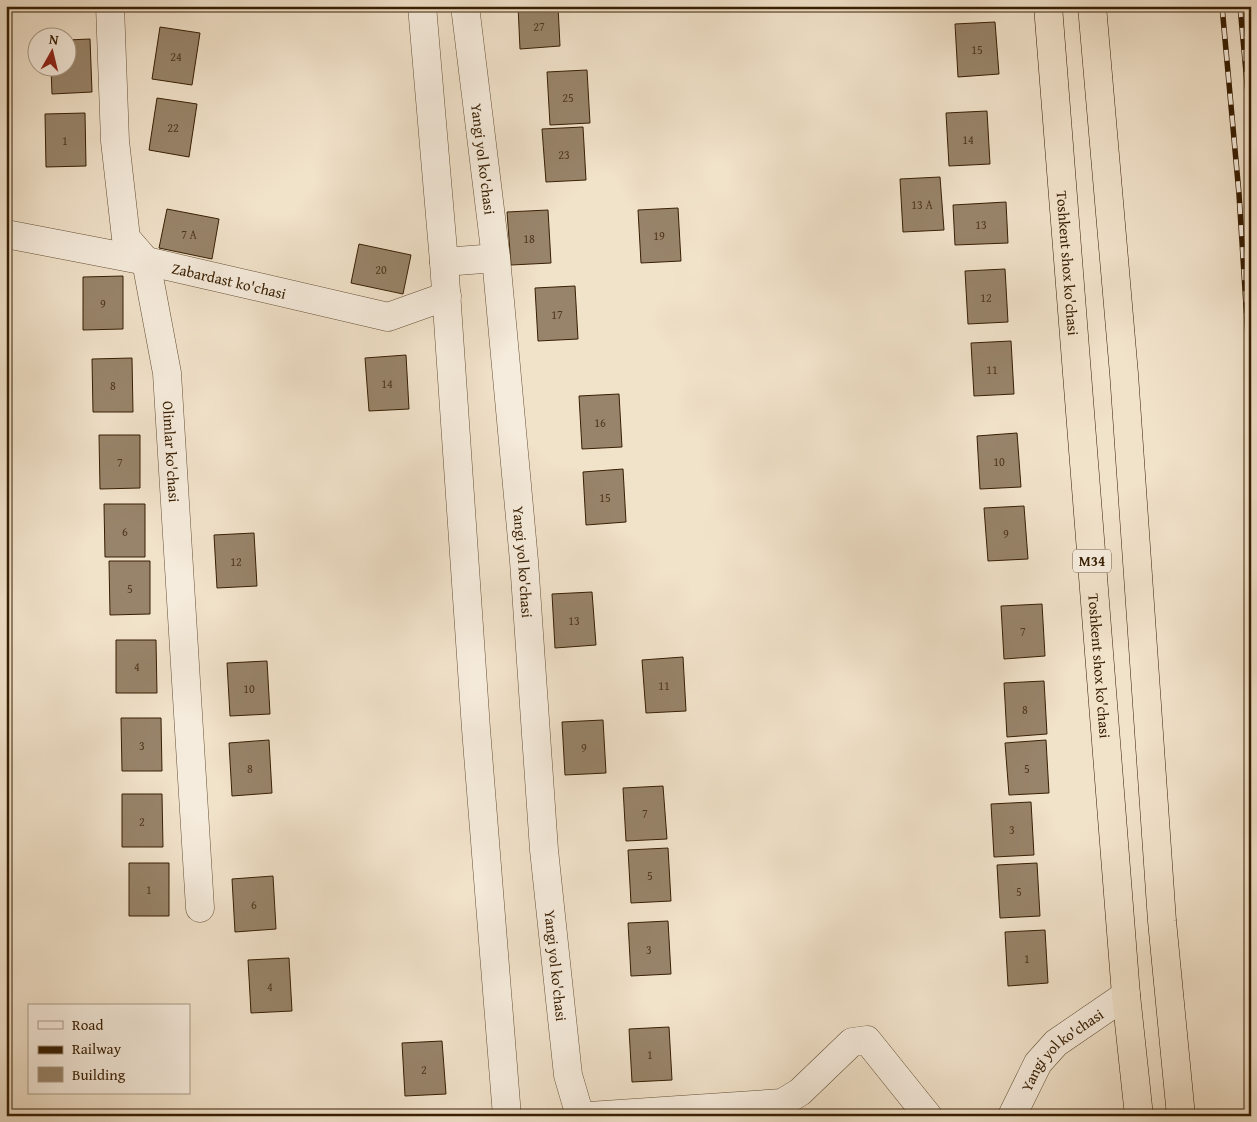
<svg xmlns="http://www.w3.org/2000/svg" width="1257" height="1122" viewBox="0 0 1257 1122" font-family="'Gentium Book Plus',serif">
  <rect width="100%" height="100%" fill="#f1e2ca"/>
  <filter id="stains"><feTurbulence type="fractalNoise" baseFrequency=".004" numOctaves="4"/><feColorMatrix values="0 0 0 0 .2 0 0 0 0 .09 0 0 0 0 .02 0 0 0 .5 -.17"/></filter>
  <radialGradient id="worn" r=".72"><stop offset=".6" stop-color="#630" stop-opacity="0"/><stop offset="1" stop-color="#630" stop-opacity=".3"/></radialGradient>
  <path fill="#98846a" stroke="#381f03" d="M518 6H558L560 46 520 49Z
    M995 22 999 74 958 77 955 24Z
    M160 27 200 33 192 85 152 79Z
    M90 39 92 92 52 94 51 68H68V40Z
    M587 70 590 123 550 125 547 72Z
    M157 98 197 104 189 157 149 150Z
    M987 111 990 164 949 166 946 113Z
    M85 113 86 166 46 167 45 114Z
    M583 127 586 180 546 182 542 129Z
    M940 177 944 230 903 232 900 179Z
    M1006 202 1008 243 955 245 953 205Z
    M678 208 681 261 641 263 638 210Z
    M167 209 219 219 212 259 159 248Z
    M548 210 551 263 511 265 507 212Z
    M359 244 411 255 403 294 351 283Z
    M1005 269 1008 322 968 324 965 271Z
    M123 276V329L83 330V277Z
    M575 286 578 339 538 341 535 288Z
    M1011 341 1014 394 974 396 971 343Z
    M406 355 409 409 369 411 365 358Z
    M132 358 133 412H93L92 359Z
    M619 394 622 447 582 449 579 396Z
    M1017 433 1021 487 980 489 977 436Z
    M99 435H140V488L100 489Z
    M623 469 626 522 586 525 583 472Z
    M104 504H145V557H105Z
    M1024 506 1028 559 988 561 984 508Z
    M254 533 257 586 217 588 214 535Z
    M109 561H150V614L110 615Z
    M592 592 596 645 555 648 552 594Z
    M1042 604 1045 656 1004 659 1001 606Z
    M116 640H156L157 693H116Z
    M683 657 686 711 646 713 642 660Z
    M267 661 270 714 230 716 227 663Z
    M1044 681 1047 734 1007 737 1004 683Z
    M121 718H161L162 771H122Z
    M603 720 606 773 565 775 562 722Z
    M269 740 272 793 232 796 229 743Z
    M1046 740 1049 793 1009 795 1005 743Z
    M663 786 667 839 626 841 623 788Z
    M122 794H162L163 847H122Z
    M1031 802 1034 855 994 857 991 804Z
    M668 848 671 901 631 903 628 850Z
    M129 863H169V916H129Z
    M1037 863 1040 916 1000 918 997 865Z
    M273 876 276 929 235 932 232 879Z
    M668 921 671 974 631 976 628 923Z
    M1045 930 1048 983 1008 986 1005 932Z
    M289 958 292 1011 251 1013 248 960Z
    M669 1027 672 1080 632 1082 629 1029Z
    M442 1041 446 1094 405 1096 402 1043Z"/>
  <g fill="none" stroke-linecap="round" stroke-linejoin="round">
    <g stroke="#665035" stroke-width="29">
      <g id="minor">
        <path id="s1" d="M110 6 115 141 126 238 146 261 167 373 200 908"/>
        <path d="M422 6 444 262 476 729 507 1116"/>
        <path id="s2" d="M465 6 496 258 524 561 544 850 568 1075 580 1116"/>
        <path id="s3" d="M6 234 146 261 388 317 447 296"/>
        <path d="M444 262 496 258"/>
        <path d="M589 1116 782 1103 800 1092 852 1042 867 1040 928 1116"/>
        <path id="s4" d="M1012 1116 1038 1063 1056 1043 1126 995"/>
      </g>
    </g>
    <g stroke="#381f03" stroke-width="29">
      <g id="trunk">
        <path id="s5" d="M1048 6 1126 995 1139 1116"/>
        <path d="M1092 6 1124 374 1162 921 1181 1116"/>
      </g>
    </g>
    <use href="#minor" stroke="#f6ecdd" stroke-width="28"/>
    <use href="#trunk" stroke="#f1e2ca" stroke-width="28"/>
    <g stroke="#381f03" stroke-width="5.5">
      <path id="rail" d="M1222 6 1239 194 1251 385
        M1240 6 1251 127"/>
    </g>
    <use href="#rail" stroke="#f6ecdd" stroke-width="4" stroke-dasharray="11" stroke-linecap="butt"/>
  </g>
  <g text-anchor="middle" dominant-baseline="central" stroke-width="4.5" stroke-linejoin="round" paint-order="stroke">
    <g font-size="12" fill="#50381d">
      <text x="539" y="26">27</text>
      <text x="977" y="49">15</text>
      <text x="176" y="56">24</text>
      <text x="568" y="97">25</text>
      <text x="173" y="127">22</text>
      <text x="968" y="139">14</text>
      <text x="65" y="140">1</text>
      <text x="564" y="154">23</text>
      <text x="922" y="204">13 А</text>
      <text x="981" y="224">13</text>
      <text x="189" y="234">7 А</text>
      <text x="659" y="235">19</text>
      <text x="529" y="238">18</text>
      <text x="381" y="269">20</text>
      <text x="986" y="297">12</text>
      <text x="103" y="303">9</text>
      <text x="557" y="314">17</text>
      <text x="992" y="369">11</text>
      <text x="387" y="383">14</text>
      <text x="113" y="385">8</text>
      <text x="600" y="422">16</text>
      <text x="999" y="461">10</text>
      <text x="120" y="462">7</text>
      <text x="605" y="497">15</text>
      <text x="125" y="531">6</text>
      <text x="1006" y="533">9</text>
      <text x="236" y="561">12</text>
      <text x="130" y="588">5</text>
      <text x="574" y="620">13</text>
      <text x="1023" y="631">7</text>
      <text x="137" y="666">4</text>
      <text x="664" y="685">11</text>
      <text x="249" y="688">10</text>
      <text x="1025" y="709">8</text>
      <text x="142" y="745">3</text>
      <text x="584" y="747">9</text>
      <text x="250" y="768">8</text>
      <text x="1027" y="768">5</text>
      <text x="645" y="813">7</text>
      <text x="142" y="821">2</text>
      <text x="1012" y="829">3</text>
      <text x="650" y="875">5</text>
      <text x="149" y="889">1</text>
      <text x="1019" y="891">5</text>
      <text x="254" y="904">6</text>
      <text x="649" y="949">3</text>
      <text x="1027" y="958">1</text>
      <text x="270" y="986">4</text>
      <text x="650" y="1054">1</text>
      <text x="424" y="1069">2</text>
    </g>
    <rect fill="#f6ecdd" stroke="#715c44" stroke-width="1" x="1073" y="549.5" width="38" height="23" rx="4"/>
    <g font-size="14" font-weight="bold" fill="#381f03">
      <text x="1092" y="561">M34</text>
    </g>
    <g font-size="15" fill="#381f03" stroke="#f6ecdd">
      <text stroke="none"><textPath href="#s2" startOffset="154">Yangi yol ko'chasi</textPath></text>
      <text stroke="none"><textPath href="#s5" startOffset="258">Toshkent shox ko'chasi</textPath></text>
      <text stroke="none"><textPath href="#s3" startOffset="228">Zabardast ko'chasi</textPath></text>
      <text stroke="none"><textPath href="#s1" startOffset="456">Olimlar ko'chasi</textPath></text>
      <text stroke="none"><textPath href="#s2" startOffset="559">Yangi yol ko'chasi</textPath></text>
      <text stroke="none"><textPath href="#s5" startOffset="662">Toshkent shox ko'chasi</textPath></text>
      <text stroke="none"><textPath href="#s2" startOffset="964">Yangi yol ko'chasi</textPath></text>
      <text stroke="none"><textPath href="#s4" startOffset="85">Yangi yol ko'chasi</textPath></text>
    </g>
  </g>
  <rect width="1257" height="1122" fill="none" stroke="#f1e2ca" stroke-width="25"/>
  <rect x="8" y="8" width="1242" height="1107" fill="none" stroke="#381f03" stroke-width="2.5"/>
  <rect x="12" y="12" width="1232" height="1097" fill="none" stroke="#381f03"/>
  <rect x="28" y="1004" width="162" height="90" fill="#f6ecdd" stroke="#aa9a86"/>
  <rect x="38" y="1021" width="25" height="8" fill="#f6ecdd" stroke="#aa9a86"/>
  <text x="72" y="1030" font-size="15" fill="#381f03">Road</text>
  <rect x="38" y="1046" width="25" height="8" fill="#381f03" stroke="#aa9a86"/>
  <text x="72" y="1054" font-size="15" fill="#381f03">Railway</text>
  <rect x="38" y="1067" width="25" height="15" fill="#98846a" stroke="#aa9a86"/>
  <text x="72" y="1080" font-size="15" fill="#381f03">Building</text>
  <g transform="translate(52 52) rotate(8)"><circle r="24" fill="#f6ecdd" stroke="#aa9a86"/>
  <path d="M0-4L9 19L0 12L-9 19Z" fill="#8f2418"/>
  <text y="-8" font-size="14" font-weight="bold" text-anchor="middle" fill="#381f03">N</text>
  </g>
  <rect width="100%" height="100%" filter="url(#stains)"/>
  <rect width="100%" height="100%" fill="url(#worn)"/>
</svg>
